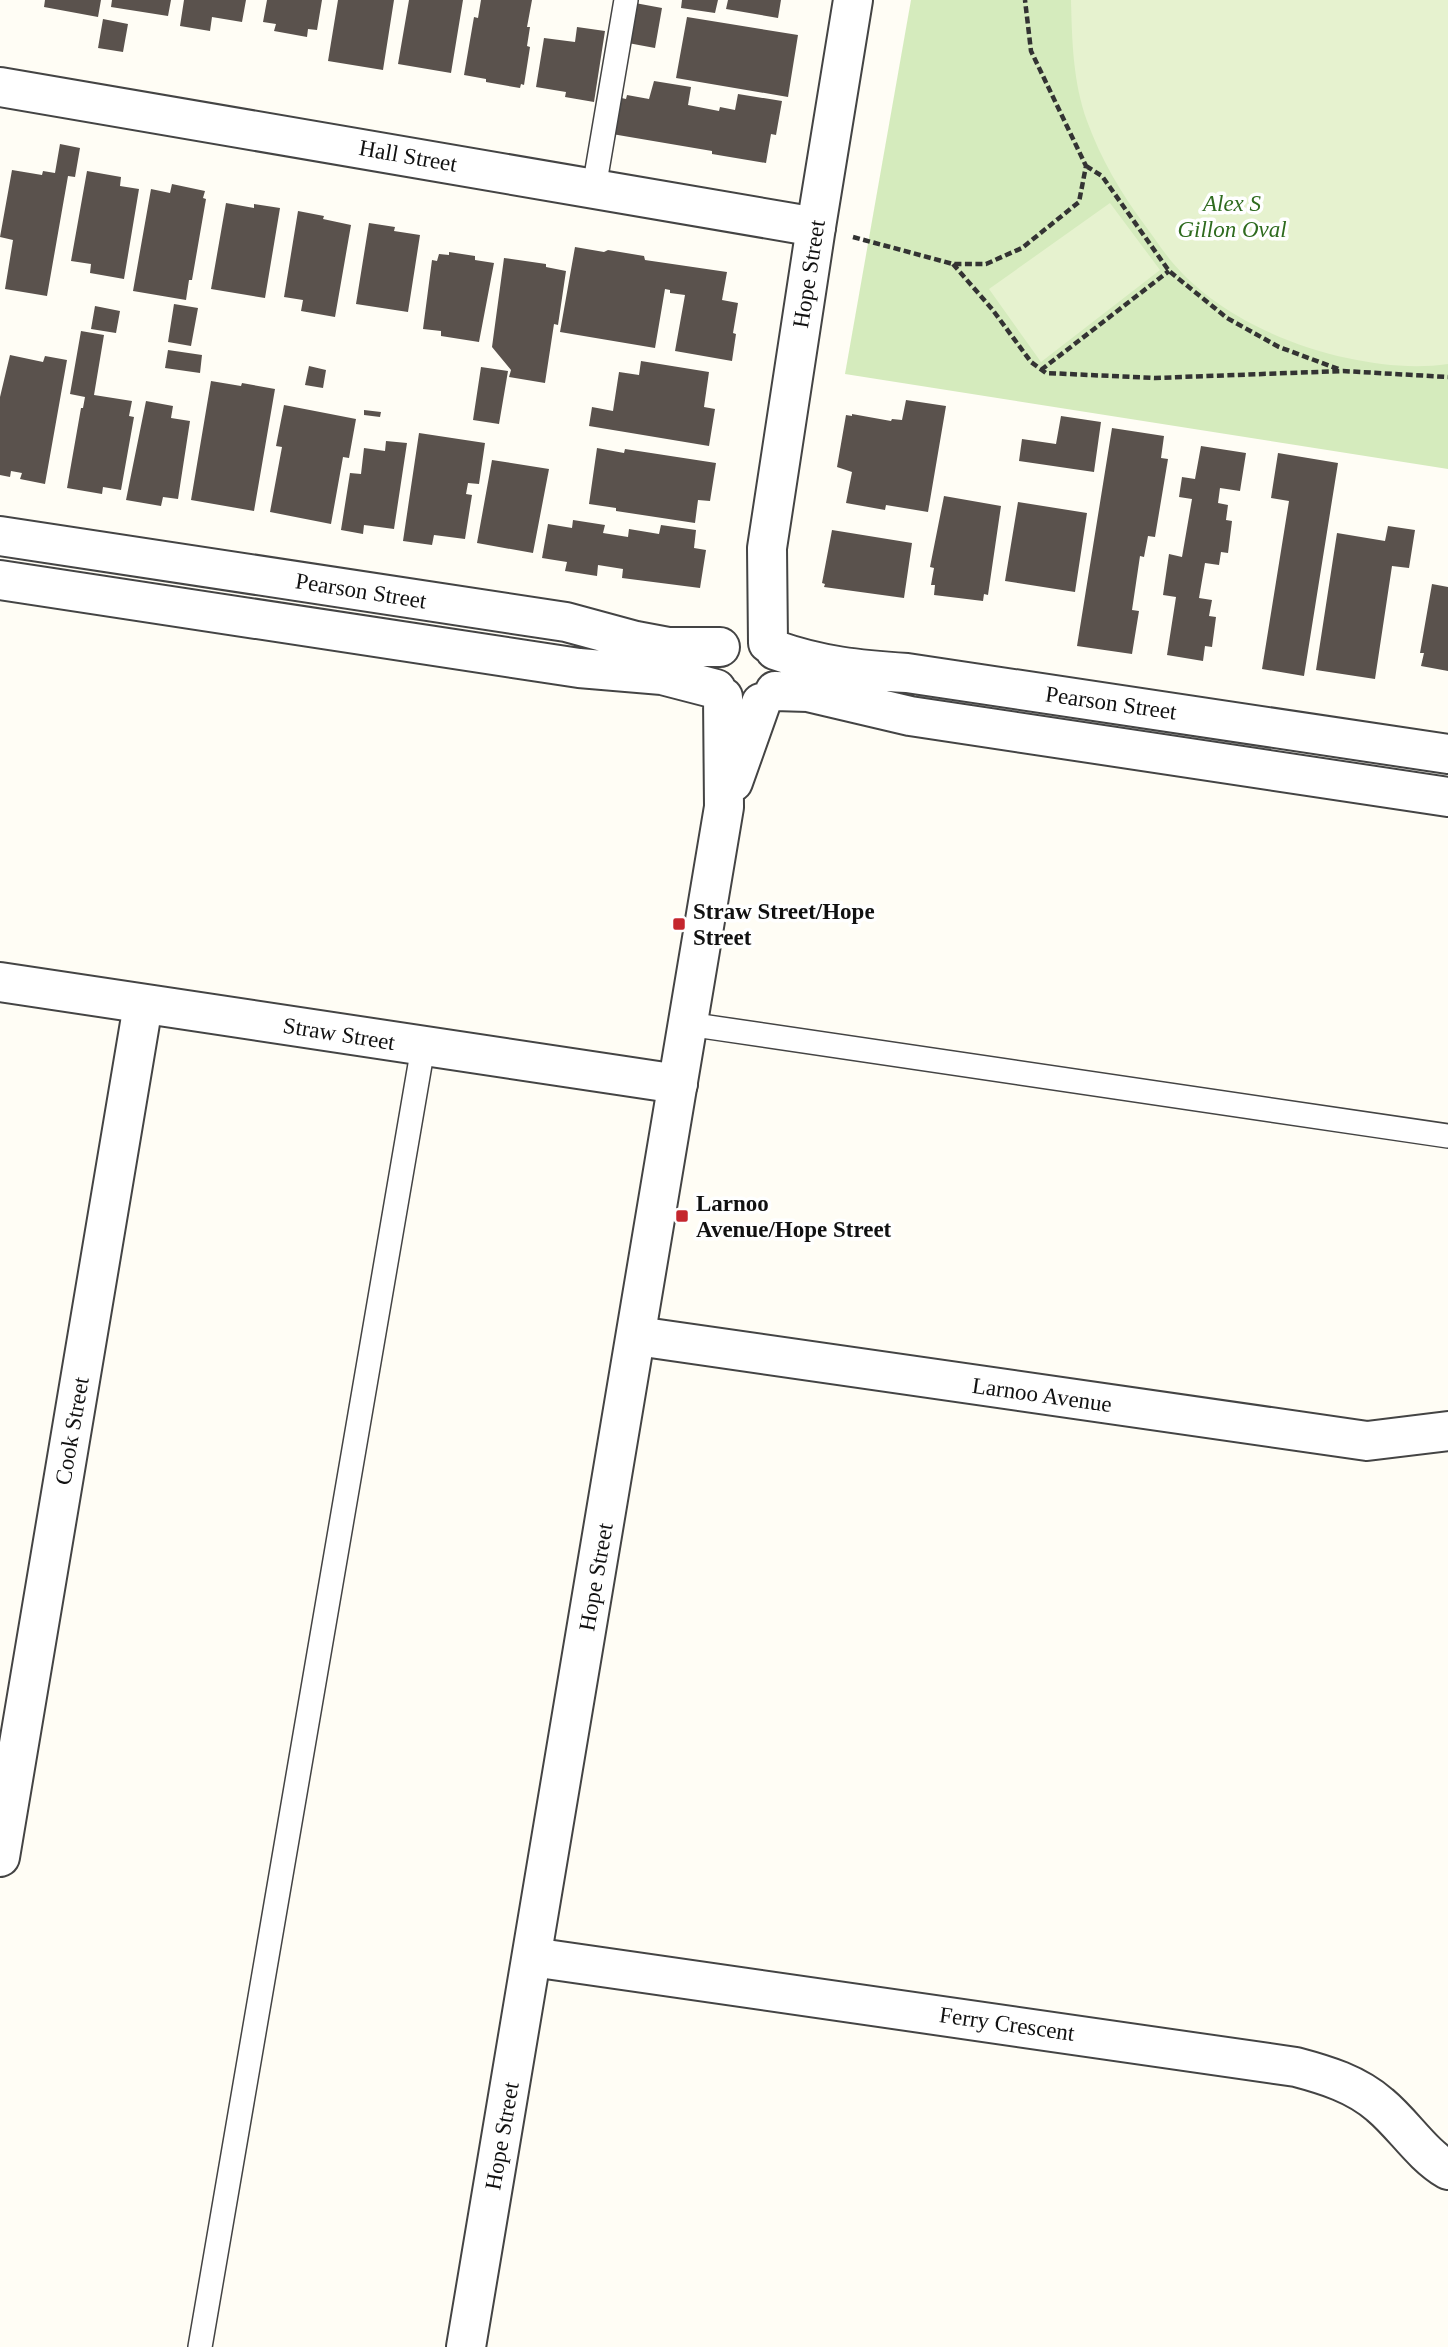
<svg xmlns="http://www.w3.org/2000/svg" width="1448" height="2347" viewBox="0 0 1448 2347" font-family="'Times New Roman',serif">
  <rect width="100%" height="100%" fill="#fffdf5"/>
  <path fill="#d5ebbd" d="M911 0H1448V469L845 374Z"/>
  <path fill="#e6f2cf" d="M1071 0H1448V364C1414 369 1380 365 1347 358 1285 345 1214 312 1172 262 1162 250 1153 236 1144 224 1120 192 1101 159 1087 121 1073 82 1072 41 1071 0Z
    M1110 203 1160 270 1041 362 989 289Z"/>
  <path fill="#5a524d" d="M45 0H101L98 17 44 7Z
    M112 0H171L168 16 111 7Z
    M184 0H246L242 22 212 17 210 31 180 26Z
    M267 0H322L317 30 308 29 307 37 274 31 276 24 263 22Z
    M338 0H394L383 70 328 61Z
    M409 0H463L451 73 398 64Z
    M481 0H532L527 27H530L527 46 530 47 524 85 521 84 520 88 486 82V79L464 75 474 17 478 18Z
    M682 0H718L715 13 681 8Z
    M728 0H781L778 18 726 9Z
    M635 3 662 8 655 48 628 43Z
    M687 17 798 35 788 97 676 78Z
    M103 19 128 24 123 52 98 48Z
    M577 27 605 31 594 102 565 97 566 92 536 87 544 38 575 42Z
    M654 81 691 87 688 105 719 111 720 107 735 110 738 94 782 101 776 135 771 134 766 163 712 154V151L612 134 617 97 626 99 627 95 649 99Z
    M60 144 80 148 75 177 68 176 47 296 5 289 13 240 0 237 12 170 42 175 43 171 55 173Z
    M87 171 121 177 120 186 139 189 124 279 90 273 91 264 71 261Z
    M172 184 205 191 203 198 206 199 192 280H189L186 300 133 291 151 189 170 193Z
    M226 203 254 208V204L280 208 265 298 211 289Z
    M298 211 324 216 323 219 351 225 335 317 301 311 303 300 284 297Z
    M369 223 395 227 394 231 420 235 408 312 356 304Z
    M575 247 604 252 608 250 644 256 645 260 727 272 722 300 738 303 733 333 736 334 732 361 675 351 685 295 670 293V290L665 289 655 348 560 332Z
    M449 252 475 256V260L494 263 479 342 441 336V331L423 329 432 260 437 261 439 254 449 255Z
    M504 258 546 264V267L566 271 558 325 554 324 545 383 509 377 511 370 492 347Z
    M174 304 198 308 191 346 168 342Z
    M95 306 120 311 116 333 91 329Z
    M81 331 104 335 94 395 132 401 129 416 134 417 121 490 103 487 102 494 67 488 81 408H83L85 397 70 394Z
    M168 350 202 355 200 373 165 368Z
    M10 355 43 362 45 356 67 360 45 484 20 479 22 473 11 471 10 477 0 475V397Z
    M641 361 709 372 704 407 715 409 709 446 589 426 592 407 613 411 619 372 639 375Z
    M309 366 326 370 323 388 305 385Z
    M481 367 508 371 499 424 473 420Z
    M211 381 241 386 242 383 275 389 254 511 191 500Z
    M906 400 946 406 928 512 886 505 885 510 846 503 852 472 837 467 846 415 852 416V414L891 421 892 419 902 420Z
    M146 401 173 406 171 418 190 421 178 499 163 497 161 506 126 500Z
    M284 405 356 419 349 458 343 457 331 524 270 512 282 447 276 446Z
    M364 410 381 412 380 417 364 415Z
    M1061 416 1101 422 1094 472 1019 461 1022 439 1056 444Z
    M1112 428 1164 436 1161 458 1168 459 1155 537 1148 536 1144 557 1140 556 1132 610 1139 611 1132 654 1077 646Z
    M419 433 485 443 479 484 468 483 466 494 472 495 465 539 434 535 432 545 403 541Z
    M386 441 407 443 394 529 364 525 363 534 341 530 350 473 361 474 364 448 385 451Z
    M1201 446 1246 453 1240 491 1220 488 1218 503 1228 505 1226 520 1232 521 1228 553 1221 552 1219 565 1205 563 1199 598 1212 600 1209 616 1216 617 1212 647 1205 646 1203 661 1167 655 1176 597 1163 595 1169 554 1182 557 1192 499 1179 497 1182 477 1195 479Z
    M597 448 624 453 625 449 716 463 710 501 698 500 695 523 616 511V508L589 504Z
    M1278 453 1338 463 1304 676 1262 669 1289 501 1271 498Z
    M492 460 549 469 533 553 477 543Z
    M944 496 1001 506 988 595 984 594 983 601 934 595 935 585H931L934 568 930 567Z
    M1018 502 1087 513 1075 592 1005 581Z
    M573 520 605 525 603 533 628 537 629 529 659 534 661 525 696 530 694 548 706 550 700 588 622 578 623 569 598 565 597 576 565 571 567 562 542 558 548 524 572 528Z
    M1388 526 1415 530 1409 568 1392 566 1375 679 1316 670 1337 533 1385 541Z
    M832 530 912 543 904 598 824 587 825 584 822 583Z
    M1432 584 1448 587V671L1421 666 1424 653H1420Z"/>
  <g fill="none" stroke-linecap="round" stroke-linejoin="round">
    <g stroke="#444" stroke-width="26">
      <path id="service" d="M594 188 626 0
        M688 1024 1448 1136
        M200 2347 423 1047"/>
    </g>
    <g stroke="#444" stroke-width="42">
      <path id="minor" d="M0 87 816 227
        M0 982 678 1084
        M637 1336 1367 1441 1448 1431
        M0 1857 143 1005
        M532 1957 1296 2067C1326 2075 1356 2084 1380 2105 1404 2125 1421 2154 1448 2170"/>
    </g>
    <g stroke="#444" stroke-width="42">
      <path id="tertiary" d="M0 536 566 622 636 641 668 647H720
        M0 580 579 668 662 675 716 689
        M768 643 767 548 816 227 853 0
        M775 650C820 666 859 670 907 673L1448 754
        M775 691 808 692 910 716 1448 797
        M733 782 761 703
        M466 2347 724 807 723 697"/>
    </g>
    <path stroke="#333" stroke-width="4.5" stroke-dasharray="7 3.5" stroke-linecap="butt" d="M1086 166 1102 176 1169 271 1227 318 1279 347 1341 370
      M853 237 953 264H986L1022 248 1079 202 1086 166 1031 51 1025 0
      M953 264 992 309 1031 362 1046 373 1155 378 1343 371 1448 377
      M1041 370 1169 271"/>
    <use href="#service" stroke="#fff" stroke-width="23"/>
    <use href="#minor" stroke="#fff" stroke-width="38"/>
    <use href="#tertiary" stroke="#fff" stroke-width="38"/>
  </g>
  <g fill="#c4262e" stroke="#fff" stroke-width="2.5">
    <rect x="672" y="917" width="14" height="14" rx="3.5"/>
    <rect x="675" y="1209" width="14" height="14" rx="3.5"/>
  </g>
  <g text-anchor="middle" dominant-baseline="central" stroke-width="7" stroke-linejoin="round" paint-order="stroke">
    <g font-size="23" fill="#111" stroke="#fff">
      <text transform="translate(408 156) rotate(10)">Hall Street</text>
      <text transform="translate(809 274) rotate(-81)">Hope Street</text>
      <text transform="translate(361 591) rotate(9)">Pearson Street</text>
      <text transform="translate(1111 703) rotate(8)">Pearson Street</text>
      <text transform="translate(339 1034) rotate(9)">Straw Street</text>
      <text transform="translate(1042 1395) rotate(8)">Larnoo Avenue</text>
      <text transform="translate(72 1431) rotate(-80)">Cook Street</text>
      <text transform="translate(596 1577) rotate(-80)">Hope Street</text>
      <text transform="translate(1007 2024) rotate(8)">Ferry Crescent</text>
      <text transform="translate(502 2136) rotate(-80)">Hope Street</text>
    </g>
    <g font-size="23" font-style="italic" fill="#2f6b1f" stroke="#fff">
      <text x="1232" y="203">Alex S<tspan x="1232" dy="26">Gillon Oval</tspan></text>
    </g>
    <g font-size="23" font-weight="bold" fill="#111" stroke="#fff" text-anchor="start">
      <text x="693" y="911">Straw Street/Hope<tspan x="693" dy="26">Street</tspan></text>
      <text x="696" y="1203">Larnoo<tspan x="696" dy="26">Avenue/Hope Street</tspan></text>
    </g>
  </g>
</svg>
